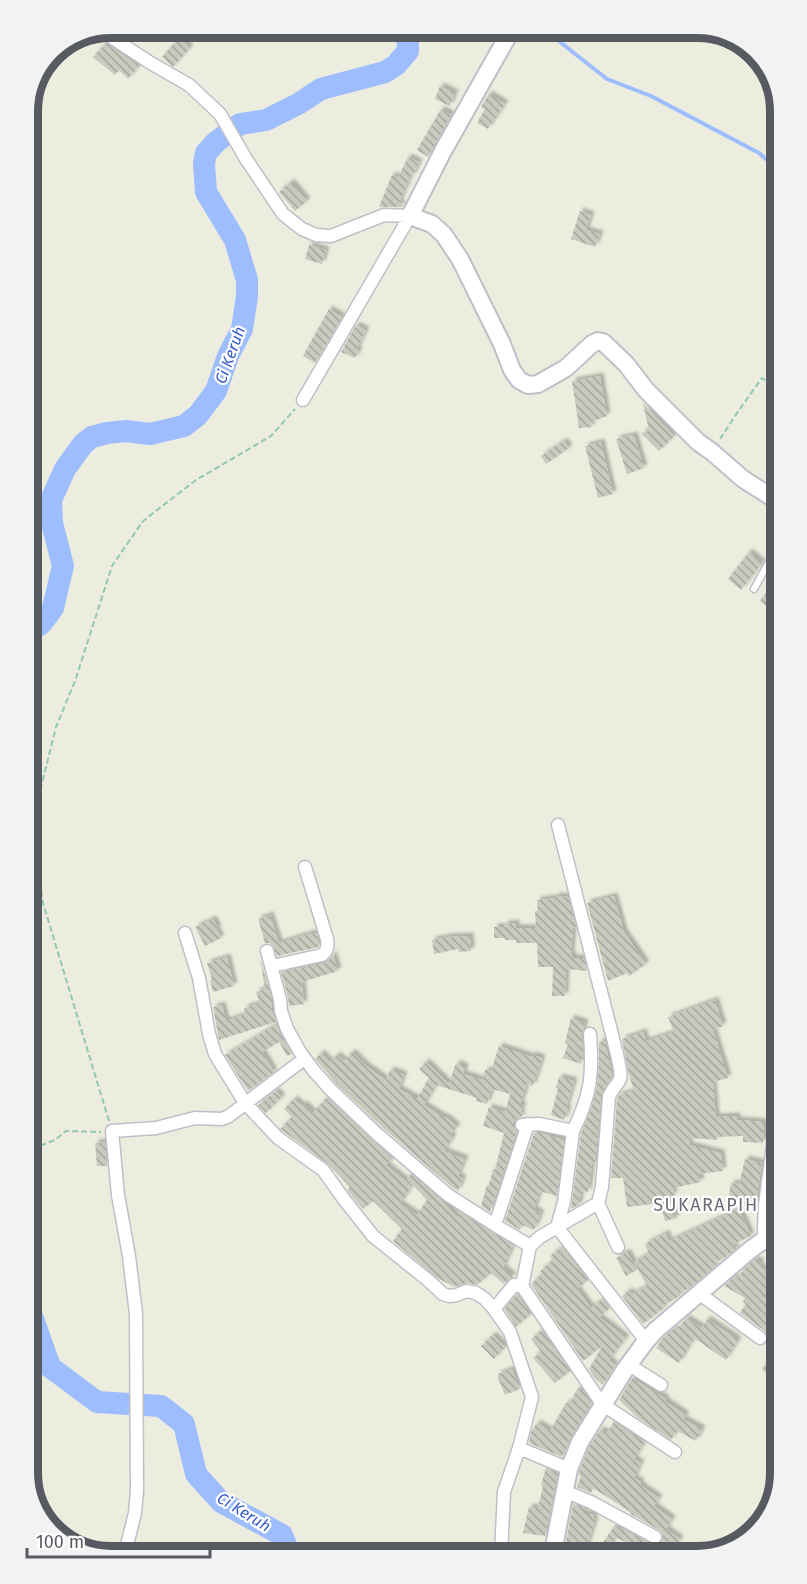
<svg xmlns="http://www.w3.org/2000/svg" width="807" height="1584" viewBox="0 0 807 1584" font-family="'Fira Sans',sans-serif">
  <defs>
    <pattern id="building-back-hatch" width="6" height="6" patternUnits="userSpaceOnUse" patternTransform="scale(1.5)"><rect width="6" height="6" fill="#cac9be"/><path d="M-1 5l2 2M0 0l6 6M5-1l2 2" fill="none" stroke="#a7a69e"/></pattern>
    <filter id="shadow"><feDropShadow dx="3.5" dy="-3.5" stdDeviation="1.5" flood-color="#0004"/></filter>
  </defs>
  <rect width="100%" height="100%" fill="#ededdf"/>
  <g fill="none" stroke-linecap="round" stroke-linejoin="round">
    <path stroke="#9dbdff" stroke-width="4" d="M541 27 607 79 651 96 759 153 774 166"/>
    <path stroke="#9dbdff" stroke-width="22" d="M29 631 41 624 53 608 63 566 52 523 51 500 65 469 83 444 92 437 107 433 126 431 150 434 184 426 198 415 216 391 228 356 242 329 247 296V280L235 240 206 192 204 164 206 153 216 142 240 124 266 120 298 104 321 89 385 72 396 65 408 51V42L401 27
      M32 1316 50 1367 97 1402 161 1406 184 1424 196 1474 221 1502 282 1535 290 1555"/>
  </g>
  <path fill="url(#building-back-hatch)" filter="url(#shadow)" d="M179 38 190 48 173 67 162 57Z
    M106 43 139 66 128 79 119 70 115 75 93 57Z
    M440 86 455 93 450 106 435 99Z
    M489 94 505 104 488 129 477 123 485 109 481 107Z
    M441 109 451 115 428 157 417 150Z
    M408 157 419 162 413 176 411 175 399 203 403 205 402 207H379L392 175 398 178Z
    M291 182 307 201 295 211 279 192Z
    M580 211 591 215 586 230 600 234 595 247 571 239Z
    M309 245 326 250 322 264 305 259Z
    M329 309 342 317 315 363 303 356Z
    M356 325 366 330 357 349 359 350 355 358 341 352Z
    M600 376 607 416 591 422 592 427 579 428 572 381Z
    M643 403 674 436 659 451 641 433 649 431Z
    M634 435 644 468 627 474 616 439Z
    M564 441 569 448 546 464 541 456Z
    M601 442 613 494 598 498 585 446Z
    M749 552 762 563 741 590 728 579Z
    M776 580V614L760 601Z
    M556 896 568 897 576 927 573 928 571 955 573 956V958H584L587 971 566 969 565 996H552L553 967H538L537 943H516V940H505V938H494V927H505L504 924 516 923V928H536L535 911H538L537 900 556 898Z
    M614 896 624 932 646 964 629 976 627 973 608 981 587 903Z
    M270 915 279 943 312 933 313 934 317 933 319 941V947L277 956 273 946 270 943H265L258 919Z
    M213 919 218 928 216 929 221 938 205 946 195 927Z
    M470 936 471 951 459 952 458 949 434 954 432 940 448 937Z
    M333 954 338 971 302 982 304 1004 289 1006 288 997 281 972 324 963 328 961Z
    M227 957 234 986 213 992 210 980 212 979 207 963Z
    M260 958 272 1000V1008H271L276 1022 219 1040 213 1007 222 1005 226 1021 246 1014 244 1008 260 1003 256 992 265 989Z
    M715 1000 723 1026 713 1030 728 1078 713 1082 716 1117 737 1116V1120L764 1122 763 1143 743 1142V1136L716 1137 717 1140 690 1138 689 1145 721 1153 723 1171 699 1174 701 1182 673 1188 674 1195 670 1196 677 1218 665 1221 660 1203 627 1207 623 1178H611L617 1099 619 1095 634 1091 629 1075 622 1039 643 1032 646 1041 674 1032 668 1017Z
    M571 1018 585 1023 581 1037 583 1049 581 1064 563 1058 568 1044 565 1043Z
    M277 1024 280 1033 292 1054 287 1056 279 1042 262 1052 274 1072 248 1091 225 1055Z
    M605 1041 612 1075 601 1096 595 1165 592 1164 588 1192 581 1191 579 1205 571 1209 581 1133 591 1109 597 1086 599 1061V1042Z
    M499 1046 532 1057V1055L542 1058 533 1086 527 1084 520 1105H523L520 1114H522V1117L517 1118 514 1122V1126L517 1131 490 1212 481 1206 487 1185 489 1186 493 1169 495 1170 504 1133 483 1126 489 1107 505 1112 510 1094 492 1089 487 1104 476 1101 477 1098 436 1085 424 1105 445 1118 446 1117 457 1127 450 1135 453 1137 444 1151 465 1159 458 1176 463 1179 458 1191 453 1188 382 1127 336 1083 315 1059 321 1053 330 1062 337 1055 344 1061 352 1052 366 1066 386 1080 390 1070 404 1075 399 1089 417 1099 429 1078 419 1069 426 1062 449 1084 456 1063 465 1067 463 1074 482 1080 485 1070 491 1071Z
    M559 1077 574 1081 566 1108 568 1109 564 1120 551 1115 555 1100 558 1088H556Z
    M276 1091 282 1097 266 1113 258 1105Z
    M327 1097 393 1158 386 1165 412 1186 400 1204 417 1215 427 1200 407 1179 411 1174 440 1199 457 1217 460 1212 513 1245 503 1268 514 1277 510 1278 504 1284 491 1273 477 1285 467 1283 455 1287 437 1278 393 1241 402 1229 373 1201 363 1209 347 1190 350 1187 328 1164 280 1129 292 1117 284 1109 294 1099 302 1106 304 1104 313 1113Z
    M538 1132 564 1140 556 1200V1196L540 1191 534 1210 541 1213 534 1230 522 1225 520 1230 505 1221 534 1133Z
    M105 1142 107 1166H97L95 1143Z
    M745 1159 762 1163 758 1188 757 1208 738 1204 736 1199 728 1201 731 1183 739 1184Z
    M739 1209 751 1236 732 1245 737 1248 724 1258 712 1264 716 1266 688 1289 680 1293 681 1295 663 1306 664 1308 643 1324 622 1296 629 1291 632 1294 647 1286 634 1262 649 1254 645 1244 666 1233 669 1241Z
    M562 1247 588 1280 577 1289 591 1308 603 1299 610 1308 599 1317 626 1338 609 1360 615 1365 603 1385 594 1377 589 1369 602 1346 583 1361 531 1284 542 1274 540 1271 553 1260 550 1256Z
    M627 1252 637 1270 626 1276 616 1258Z
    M755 1259 761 1263 759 1266 779 1279 768 1298 779 1305 780 1368 774 1377 762 1370 778 1343 768 1336 765 1331 740 1313 746 1304 743 1302 745 1298 724 1286 734 1277 737 1279 744 1269Z
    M517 1294 531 1314 516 1327 504 1309Z
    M686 1318 702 1328 707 1319 738 1340 726 1360 694 1338 679 1363 656 1348 663 1338 675 1328 676 1331Z
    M542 1330 570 1371 555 1383 533 1358 541 1352 531 1339Z
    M493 1335 505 1347 494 1359 481 1346Z
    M512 1369 520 1389 505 1395 498 1378V1374Z
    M632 1378 666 1399 665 1401 686 1415 683 1419 702 1429 696 1441 677 1431 671 1440 638 1418 619 1400Z
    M578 1388 583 1391 592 1403 571 1437 562 1457 529 1443 531 1432 537 1423 550 1431 566 1403 569 1404Z
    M614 1422 645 1442 634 1459 641 1463 634 1478 641 1482 640 1485 659 1498 654 1506 672 1519 666 1529 680 1539 675 1547 667 1541 660 1551 642 1552 636 1548 637 1547 614 1537 609 1552H597L615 1525 652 1544H660L663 1537 662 1533 659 1530 629 1513H632L593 1488 591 1493 577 1487 581 1476 579 1475V1472L589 1447 600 1430 607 1433Z
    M546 1468 558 1473 545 1536 523 1533 529 1507 538 1508 543 1486 541 1485Z
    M573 1504 585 1508 583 1514H594L593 1519 595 1520 585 1552H564Z"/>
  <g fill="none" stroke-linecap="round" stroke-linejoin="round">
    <g stroke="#bec0c8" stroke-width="9">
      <path id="service" d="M754 589 769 562 776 555"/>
    </g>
    <g stroke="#bec0c8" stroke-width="15">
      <path id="minor" d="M102 31 149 62 189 85 220 114 246 159 283 214 302 229 316 235 331 236 384 215 410 216 303 400
        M28 287V295
        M558 825 617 1054C618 1062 622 1072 620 1079 617 1086 611 1090 609 1097L602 1187 598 1203 618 1247
        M185 933 199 978 209 1034 215 1054 245 1103 278 1138 323 1170 343 1198 373 1236 429 1281 443 1294 449 1296 457 1295 466 1291 476 1293 485 1299 494 1309
        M267 951 280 999 281 1011 287 1029 300 1052 314 1071 330 1089 376 1133 448 1195 495 1225
        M272 966 322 955C328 950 328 946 327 939L305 867
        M778 1027V1040
        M528 1124 495 1225 530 1246
        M522 1125 539 1124 573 1131 564 1202 557 1227 646 1341
        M573 1131C591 1095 593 1074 590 1034
        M598 1203 540 1237 530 1246 522 1286 602 1404 675 1452
        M765 1240 764 1229 765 1205 778 1108
        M522 1286 514 1285 494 1309 510 1332 532 1397 519 1448 569 1469
        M700 1294 760 1338
        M629 1365 661 1385
        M564 1491 591 1502 655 1537
        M501 1553 504 1492 519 1448
        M124 1557 135 1513 137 1491 136 1314 129 1256 118 1195 112 1131 156 1128 195 1118 222 1119 229 1116 304 1059"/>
    </g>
    <g stroke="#bec0c8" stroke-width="20">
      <path id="tertiary" d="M513 27 443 151 410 216 432 224 444 235 460 259 502 344 512 370 519 380 528 385 538 384 566 368 592 344 598 341 603 342 626 364 646 390 698 442 712 452 743 479 776 500
        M553 1552 569 1469 580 1442 624 1371 646 1341 656 1330 750 1250 779 1229"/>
    </g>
    <path stroke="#92c8af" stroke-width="2" stroke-dasharray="6 3" stroke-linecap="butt" d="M720 439 739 410 762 378 775 387
      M109 1121 43 903 36 858 38 799 56 727 75 681 112 566 143 521 196 480 271 436 295 409
      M32 1149 55 1140 66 1131 101 1132"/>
    <use href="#service" stroke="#fff" stroke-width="6"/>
    <use href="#minor" stroke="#fff" stroke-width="12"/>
    <use href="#tertiary" stroke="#fff" stroke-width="16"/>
  </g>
  <g text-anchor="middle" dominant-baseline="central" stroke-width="4.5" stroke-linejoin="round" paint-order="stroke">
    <g font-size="16" font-style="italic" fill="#365bcc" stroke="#fff">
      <text transform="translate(230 355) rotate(-70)">Ci Keruh</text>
      <text transform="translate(244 1512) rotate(32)">Ci Keruh</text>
    </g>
    <g font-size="18" letter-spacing="1.5" fill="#696c74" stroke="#fff">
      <text x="706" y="1205">SUKARAPIH</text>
    </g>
  </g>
  <path d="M0 0H807V1584H0ZM111 38H697A73 73 0 0 1 770 111V1473A73 73 0 0 1 697 1546H111A73 73 0 0 1 38 1473V111A73 73 0 0 1 111 38Z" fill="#f2f2f2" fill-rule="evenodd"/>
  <path fill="none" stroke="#585a62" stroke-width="8" d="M111 38H697A73 73 0 0 1 770 111V1473A73 73 0 0 1 697 1546H111A73 73 0 0 1 38 1473V111A73 73 0 0 1 111 38Z"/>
  <path d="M27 1548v9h183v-9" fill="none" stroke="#585a62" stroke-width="3"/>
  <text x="36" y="1548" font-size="18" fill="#585a62" stroke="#ffffff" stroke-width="4.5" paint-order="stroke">100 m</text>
</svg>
